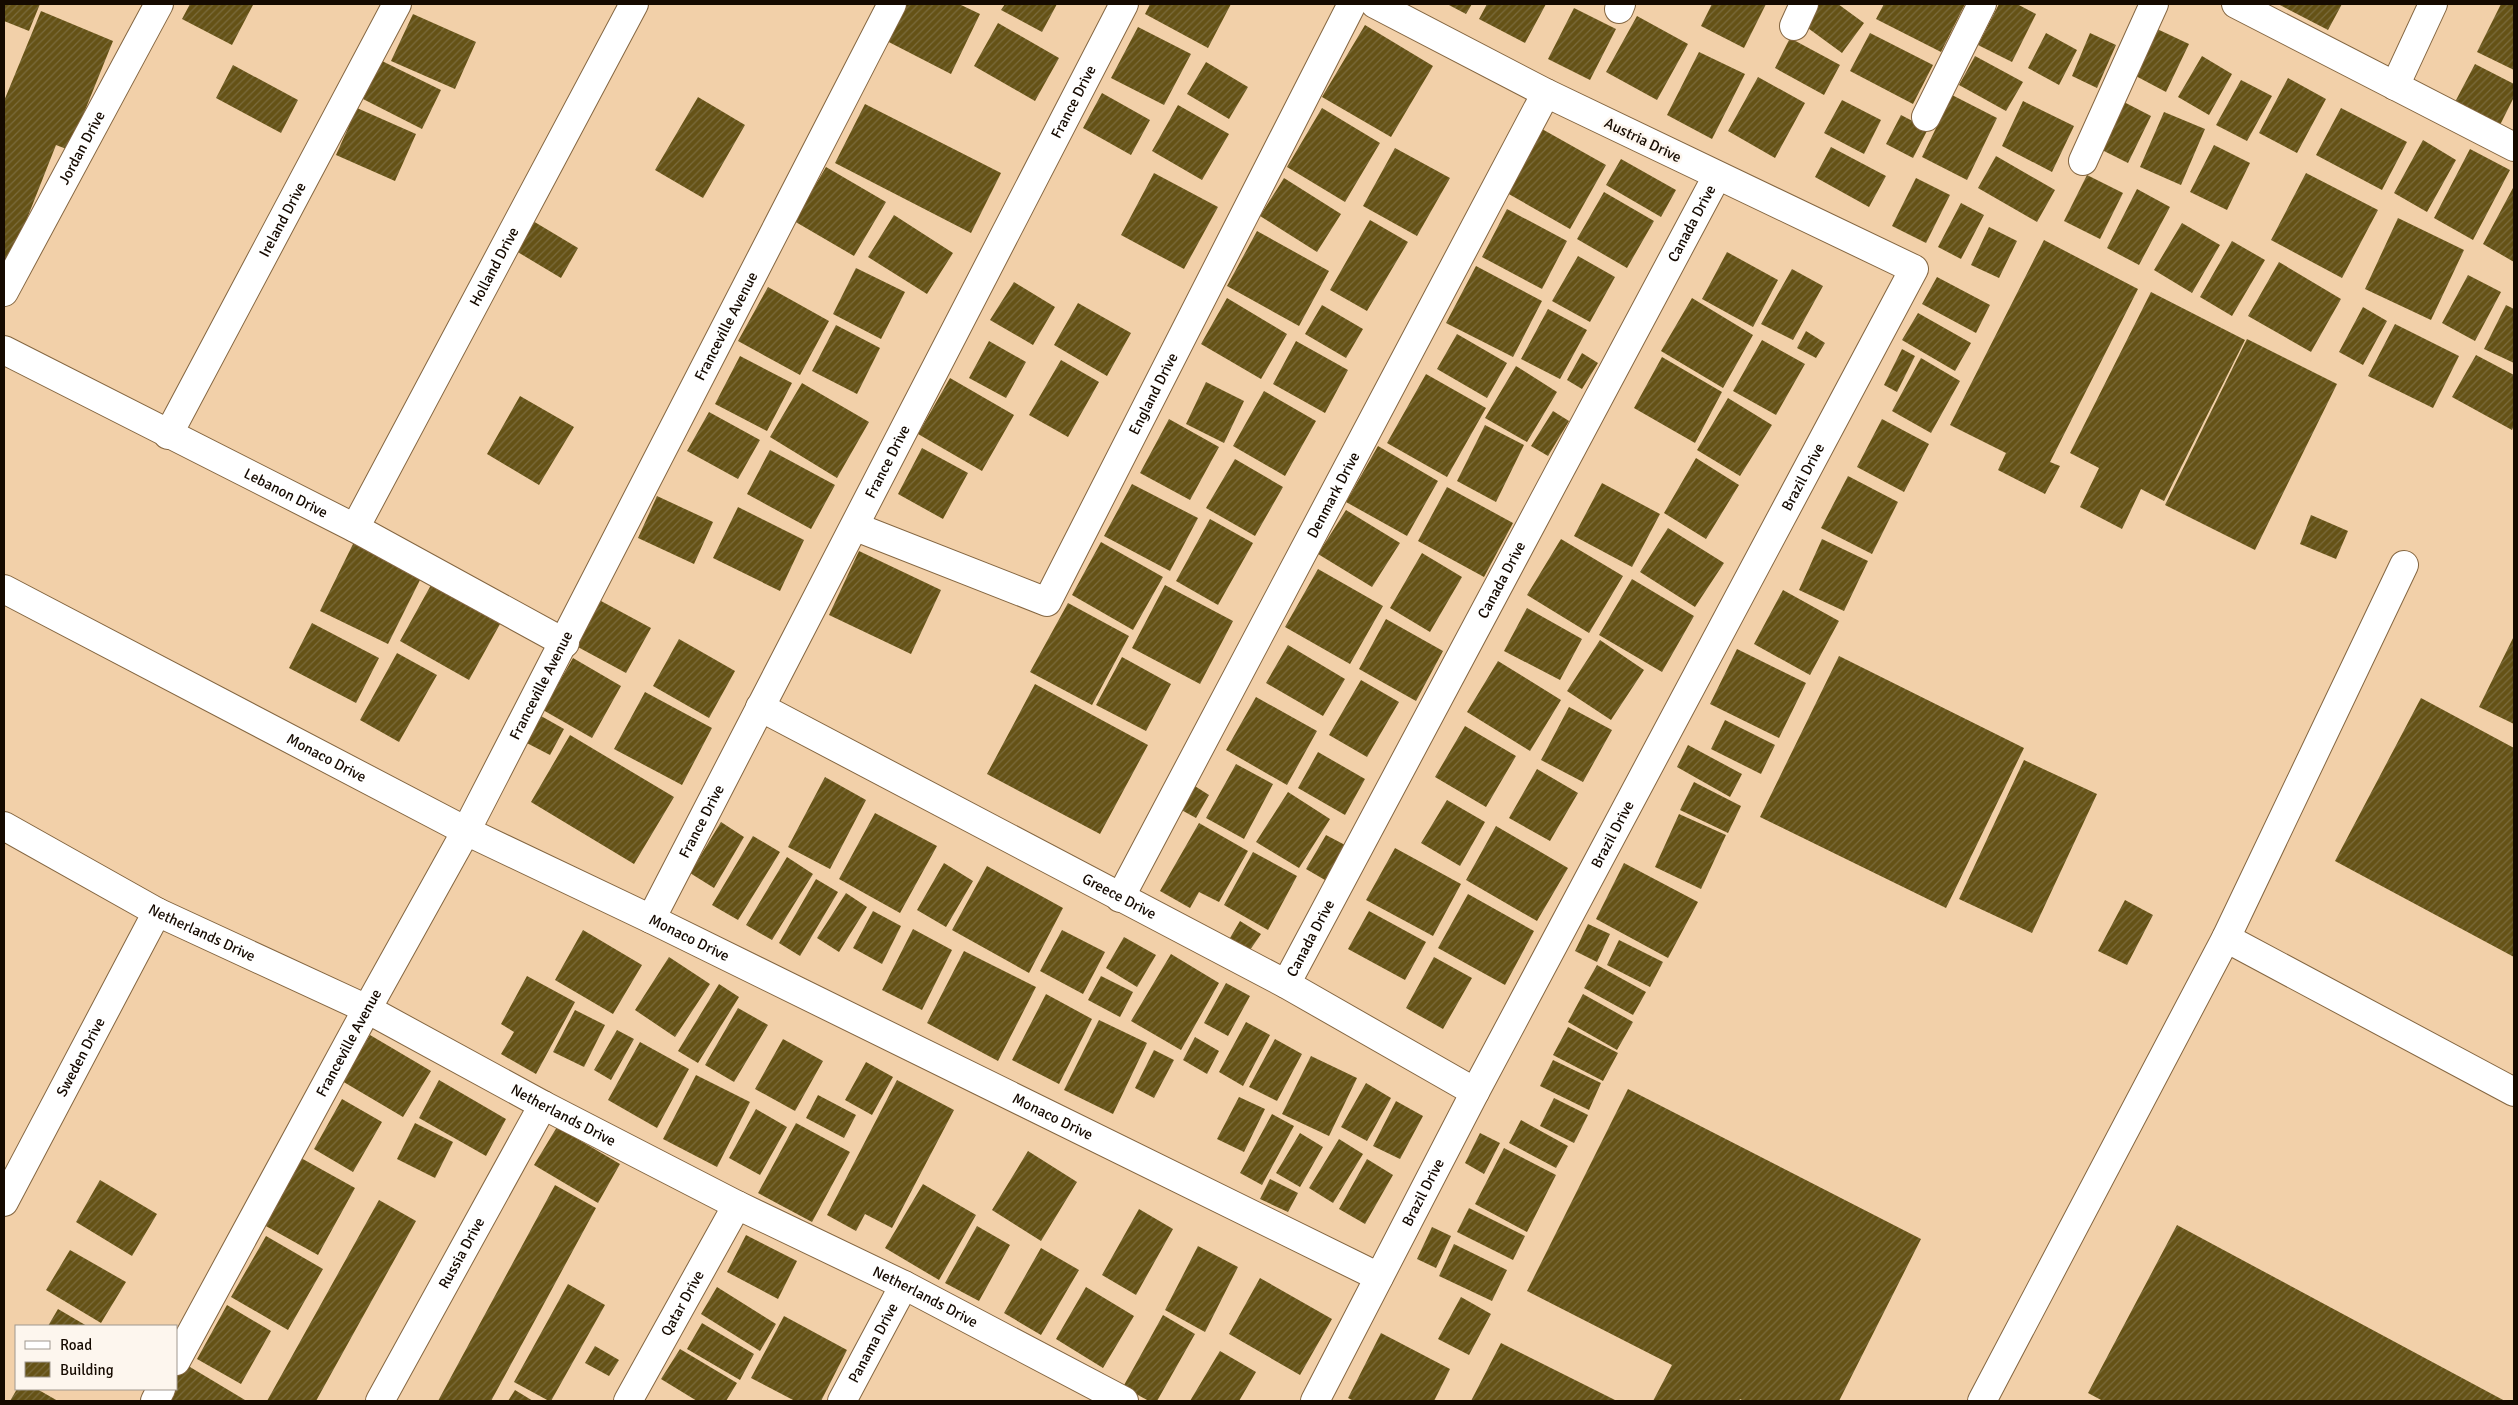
<svg xmlns="http://www.w3.org/2000/svg" width="2518" height="1405" viewBox="0 0 2518 1405" font-family="Signika,sans-serif">
  <defs>
    <pattern id="building-hatch" width="6" height="6" patternUnits="userSpaceOnUse" patternTransform="scale(1.25)"><rect width="6" height="6" fill="#655216"/><path d="M-1 1l2-2M0 6l6-6M5 7l2-2" fill="none" stroke="#7a6b3d"/></pattern>
  </defs>
  <rect width="100%" height="100%" fill="#f2d0a9"/>
  <path fill="url(#building-hatch)" d="M4 4H40L29 31 4 21Z
    M190 4H250L253 5 232 45 182 19Z
    M898 4H959L980 14 951 74 881 38Z
    M1005 4H1057L1042 32 1001 10Z
    M1150 4H1231L1208 48 1145 14Z
    M1447 4H1472L1466 14Z
    M1487 4H1546L1525 43 1479 19Z
    M1712 4H1766L1744 48 1701 26Z
    M1815 4H1838L1864 23 1842 53 1801 23Z
    M1884 4H1965L1941 52 1876 19Z
    M1999 4H2017L2036 14 2012 62 1978 45Z
    M2278 4H2342L2328 30Z
    M2501 4H2514V70L2477 52Z
    M1574 8 1616 29 1590 80 1548 59Z
    M41 11 113 41 69 150 56 145 4 277V101Z
    M413 14 476 42 455 89 391 61Z
    M1637 16 1688 44 1657 100 1606 72Z
    M998 23 1059 58 1035 101 974 66Z
    M1365 25 1433 66 1391 137 1322 97Z
    M1138 27 1191 54 1164 105 1111 78Z
    M2155 28 2189 44 2166 92 2132 74Z
    M1870 33 1933 65 1913 104 1850 71Z
    M2046 33 2077 50 2059 85 2028 68Z
    M2090 33 2116 45 2097 88 2072 76Z
    M1790 38 1840 65 1824 95 1775 68Z
    M1699 52 1745 74 1712 139 1667 115Z
    M1975 56 2023 82 2006 111 1959 85Z
    M2202 56 2232 74 2209 115 2178 97Z
    M382 61 441 90 422 129 363 99Z
    M1206 62 1248 87 1229 119 1187 94Z
    M2475 64 2514 84V97L2500 125 2455 102Z
    M233 65 298 100 281 133 216 98Z
    M1758 77 1805 103 1775 158 1728 131Z
    M2288 78 2326 99 2297 153 2259 133Z
    M2241 80 2272 96 2247 141 2216 125Z
    M1102 93 1150 120 1131 155 1083 128Z
    M1952 95 1997 118 1967 180 1922 157Z
    M698 97 745 125 703 198 655 170Z
    M1842 100 1881 120 1864 154 1824 133Z
    M2023 101 2074 126 2052 172 2002 146Z
    M2122 101 2151 116 2128 163 2098 148Z
    M865 104 1001 173 971 233 835 163Z
    M1178 105 1229 134 1202 180 1152 151Z
    M357 108 416 134 395 181 336 155Z
    M1322 108 1380 143 1345 202 1287 167Z
    M2341 108 2407 142 2382 190 2316 155Z
    M2164 112 2205 129 2181 185 2140 167Z
    M1901 115 1928 129 1913 158 1886 144Z
    M1542 129 1606 165 1570 229 1507 193Z
    M2423 140 2456 160 2427 212 2394 193Z
    M2214 145 2250 163 2227 210 2190 192Z
    M1831 147 1886 176 1869 207 1815 177Z
    M1395 148 1450 178 1417 236 1363 206Z
    M2470 149 2510 170 2473 240 2434 218Z
    M1996 156 2055 190 2037 222 1978 188Z
    M1621 159 1676 190 1661 217 1606 185Z
    M826 167 886 202 854 256 794 221Z
    M1154 173 1218 207 1184 269 1121 235Z
    M2306 173 2378 210 2342 278 2271 240Z
    M2087 175 2123 193 2100 239 2064 221Z
    M1284 178 1341 214 1317 252 1260 216Z
    M1916 178 1950 195 1926 243 1892 226Z
    M2514 186V262L2483 244Z
    M2137 189 2170 207 2139 265 2107 248Z
    M1604 192 1654 221 1627 268 1577 239Z
    M1961 203 1984 215 1961 259 1938 247Z
    M1507 209 1567 241 1542 289 1482 257Z
    M894 215 953 253 927 294 868 257Z
    M528 218 578 248 561 278 511 248Z
    M2398 218 2464 250 2431 320 2365 289Z
    M1370 220 1408 242 1367 311 1330 290Z
    M2182 223 2220 245 2192 293 2154 270Z
    M1989 227 2017 241 1999 278 1971 265Z
    M1257 231 1329 271 1299 326 1227 286Z
    M2044 240 2138 289 2050 462 2060 466 2045 494 1998 470 2006 453 1950 425Z
    M2232 241 2265 260 2232 316 2200 297Z
    M1727 252 1778 280 1753 327 1702 299Z
    M1578 256 1615 277 1590 322 1552 301Z
    M2279 262 2341 299 2311 352 2248 316Z
    M1476 266 1542 301 1513 357 1446 323Z
    M856 268 905 292 881 339 833 314Z
    M1792 269 1823 286 1793 340 1761 324Z
    M2468 275 2501 292 2475 341 2442 323Z
    M1937 277 1990 305 1976 333 1922 304Z
    M1014 282 1055 307 1033 345 990 320Z
    M768 287 829 321 800 375 738 341Z
    M2151 292 2245 340 2164 501 2141 489 2122 529 2080 507 2099 468 2070 453Z
    M1227 298 1287 334 1261 379 1201 344Z
    M1692 298 1753 335 1723 388 1661 351Z
    M1078 303 1131 333 1107 376 1054 345Z
    M1322 305 1363 329 1346 358 1305 334Z
    M2506 305 2514 309V363L2484 349Z
    M2363 307 2387 321 2363 365 2339 352Z
    M1548 309 1587 330 1560 379 1521 359Z
    M1918 313 1971 343 1955 371 1902 340Z
    M2395 324 2459 356 2433 408 2368 376Z
    M836 325 880 348 857 394 812 371Z
    M1806 331 1825 343 1816 358 1797 348Z
    M1457 334 1507 363 1487 398 1437 369Z
    M2247 339 2337 384 2255 550 2165 505Z
    M1762 340 1805 364 1776 415 1733 391Z
    M989 341 1026 362 1006 398 969 378Z
    M1296 341 1348 370 1325 413 1273 384Z
    M1902 349 1915 356 1897 392 1884 385Z
    M1582 353 1598 363 1582 389 1567 380Z
    M2476 355 2514 375V425L2512 430 2452 397Z
    M740 356 792 383 767 431 715 404Z
    M1662 357 1722 392 1695 443 1634 408Z
    M1921 358 1960 381 1931 433 1892 411Z
    M1061 360 1099 382 1068 437 1029 415Z
    M1516 366 1557 392 1527 442 1485 418Z
    M1426 374 1486 408 1447 477 1387 443Z
    M950 378 1014 415 982 471 918 434Z
    M1206 382 1244 401 1224 443 1186 424Z
    M802 383 869 422 837 478 770 437Z
    M1264 391 1316 421 1285 476 1233 446Z
    M520 396 574 427 539 485 487 454Z
    M1728 398 1772 425 1740 476 1697 450Z
    M1553 411 1569 421 1548 456 1531 446Z
    M709 412 760 440 738 479 687 451Z
    M1169 419 1219 447 1190 500 1140 473Z
    M1882 419 1929 444 1904 492 1857 467Z
    M1485 425 1524 445 1496 502 1457 481Z
    M1378 446 1438 481 1407 536 1346 502Z
    M922 448 968 473 943 519 898 494Z
    M770 450 835 485 811 529 747 494Z
    M1696 458 1739 485 1706 539 1664 513Z
    M1235 459 1283 487 1255 536 1206 508Z
    M1848 476 1898 502 1872 554 1821 528Z
    M1602 483 1660 514 1632 567 1574 536Z
    M1132 484 1198 518 1170 571 1104 536Z
    M1447 487 1513 523 1484 577 1418 541Z
    M657 496 713 522 694 564 638 538Z
    M738 507 804 540 780 591 713 558Z
    M1346 510 1400 543 1372 587 1318 554Z
    M2311 515 2348 531 2336 559 2300 544Z
    M1210 519 1253 543 1218 605 1176 581Z
    M1668 528 1724 563 1695 607 1640 572Z
    M1561 539 1623 576 1589 633 1527 595Z
    M1822 539 1868 561 1844 611 1799 590Z
    M354 542 422 576 388 644 320 611Z
    M1101 542 1163 577 1133 630 1072 595Z
    M859 551 941 590 911 654 829 615Z
    M1422 553 1462 577 1430 632 1390 608Z
    M1318 569 1383 606 1350 664 1285 627Z
    M1632 579 1694 616 1662 672 1599 635Z
    M431 585 500 624 469 680 400 641Z
    M1165 585 1233 621 1200 684 1132 648Z
    M1783 590 1839 621 1810 675 1754 644Z
    M601 601 651 628 626 673 576 646Z
    M1068 603 1129 636 1092 705 1030 672Z
    M1527 608 1582 639 1560 680 1504 651Z
    M1386 619 1443 651 1416 701 1359 669Z
    M312 623 379 658 356 703 289 668Z
    M2514 636V724L2479 707Z
    M679 639 735 671 709 718 653 686Z
    M1600 640 1644 670 1611 720 1567 691Z
    M1288 645 1345 679 1323 716 1266 683Z
    M1737 649 1806 683 1779 738 1710 704Z
    M397 653 437 675 399 742 360 720Z
    M1839 656 2024 748 1946 908 1760 817Z
    M1122 657 1171 684 1146 731 1096 705Z
    M573 658 621 686 592 738 543 710Z
    M1498 661 1561 700 1530 751 1467 712Z
    M1361 680 1399 702 1367 757 1329 735Z
    M1035 684 1148 745 1100 834 987 774Z
    M645 692 712 728 682 785 614 749Z
    M1256 697 1317 731 1287 785 1226 750Z
    M2421 698 2514 748V957L2335 861Z
    M1569 707 1612 730 1583 782 1541 760Z
    M534 712 564 729 550 755 519 739Z
    M1725 720 1775 745 1761 774 1711 749Z
    M1465 726 1516 756 1486 807 1435 777Z
    M570 735 674 797 634 864 531 802Z
    M1688 745 1742 774 1730 797 1677 767Z
    M1318 752 1365 779 1345 815 1298 788Z
    M2024 760 2097 794 2032 933 1959 899Z
    M1236 764 1273 784 1244 839 1206 818Z
    M1537 769 1578 793 1550 841 1509 818Z
    M825 777 866 800 830 869 788 847Z
    M1694 782 1741 806 1728 833 1680 810Z
    M1190 783 1209 795 1196 818 1176 807Z
    M1288 792 1330 819 1299 868 1256 842Z
    M1447 800 1485 822 1460 866 1421 843Z
    M875 813 937 846 900 913 839 879Z
    M1679 814 1726 835 1701 889 1655 867Z
    M721 822 744 837 714 888 690 873Z
    M1199 823 1248 851 1219 902 1199 892 1190 908 1160 891Z
    M1496 826 1568 868 1537 921 1466 880Z
    M1326 835 1345 845 1325 880 1306 869Z
    M753 836 780 852 738 920 712 905Z
    M1395 848 1461 884 1433 936 1366 900Z
    M1253 852 1297 876 1268 930 1224 905Z
    M787 857 813 874 772 940 746 925Z
    M944 863 973 881 946 927 917 910Z
    M1624 863 1698 902 1668 958 1596 919Z
    M987 866 1063 908 1029 973 952 930Z
    M816 879 838 892 800 956 779 943Z
    M846 893 867 907 839 952 817 938Z
    M1468 894 1534 931 1505 985 1438 948Z
    M2125 900 2153 915 2127 965 2098 951Z
    M873 911 901 926 882 964 853 948Z
    M1369 911 1426 942 1405 980 1348 949Z
    M1240 921 1261 934 1250 950 1230 938Z
    M1588 924 1610 934 1597 962 1575 951Z
    M913 929 952 950 922 1010 882 990Z
    M583 930 642 965 613 1014 555 980Z
    M1062 930 1105 952 1083 994 1040 971Z
    M1124 937 1156 955 1137 987 1106 968Z
    M1619 940 1663 962 1650 987 1607 965Z
    M964 951 1036 987 998 1061 927 1023Z
    M1171 954 1219 983 1181 1050 1131 1021Z
    M669 957 710 984 675 1037 635 1010Z
    M1434 957 1472 978 1443 1029 1406 1008Z
    M1597 965 1646 992 1633 1015 1584 988Z
    M527 976 575 1002 536 1074 501 1054 514 1032 501 1024Z
    M1101 976 1133 992 1120 1017 1088 1000Z
    M1226 983 1250 996 1228 1036 1204 1023Z
    M719 984 739 997 698 1063 678 1051Z
    M1046 994 1092 1019 1059 1084 1012 1060Z
    M1583 994 1633 1022 1617 1050 1568 1022Z
    M738 1008 768 1025 734 1082 705 1065Z
    M575 1010 605 1025 584 1067 553 1052Z
    M1099 1020 1147 1043 1113 1114 1064 1090Z
    M1246 1022 1270 1035 1243 1086 1219 1072Z
    M1568 1027 1618 1053 1603 1081 1553 1055Z
    M617 1030 634 1039 611 1080 594 1070Z
    M370 1035 431 1071 403 1117 342 1081Z
    M1195 1037 1219 1051 1207 1074 1183 1060Z
    M783 1039 823 1061 795 1111 755 1089Z
    M1275 1039 1302 1054 1277 1101 1249 1087Z
    M640 1042 689 1069 657 1128 608 1100Z
    M1154 1050 1174 1060 1154 1098 1135 1088Z
    M1311 1056 1357 1078 1329 1136 1282 1114Z
    M1553 1060 1601 1083 1589 1110 1540 1086Z
    M866 1062 893 1077 872 1115 845 1100Z
    M696 1075 750 1102 717 1167 663 1139Z
    M439 1080 506 1119 486 1156 419 1118Z
    M897 1080 954 1110 892 1228 865 1214 856 1231 827 1215Z
    M1366 1083 1391 1098 1367 1141 1341 1127Z
    M1628 1089 1921 1239 1839 1401H1744L1740 1399 1739 1401H1653L1672 1365 1527 1291Z
    M818 1095 856 1115 844 1138 806 1118Z
    M1239 1097 1265 1109 1244 1152 1217 1139Z
    M1554 1098 1588 1115 1574 1143 1540 1126Z
    M342 1099 382 1122 353 1172 314 1149Z
    M1396 1101 1423 1116 1400 1159 1373 1146Z
    M756 1109 787 1127 760 1175 729 1158Z
    M1272 1114 1294 1126 1262 1185 1240 1173Z
    M1521 1120 1568 1146 1556 1168 1509 1143Z
    M415 1123 453 1142 435 1178 397 1159Z
    M796 1123 850 1152 812 1222 758 1193Z
    M557 1127 620 1164 598 1203 534 1165Z
    M1300 1133 1323 1147 1300 1187 1276 1173Z
    M1480 1133 1500 1143 1484 1174 1465 1163Z
    M1339 1139 1363 1154 1333 1203 1309 1188Z
    M1504 1148 1556 1175 1527 1232 1475 1204Z
    M1028 1151 1077 1182 1041 1241 992 1210Z
    M301 1158 355 1188 318 1255 264 1225Z
    M1367 1159 1393 1175 1365 1224 1339 1209Z
    M1270 1179 1298 1193 1288 1212 1260 1199Z
    M100 1180 157 1214 132 1256 76 1222Z
    M923 1184 976 1215 939 1280 885 1248Z
    M555 1185 596 1208 539 1313 491 1401H438Z
    M379 1200 416 1221 316 1401H267Z
    M1469 1208 1525 1236 1513 1260 1457 1232Z
    M1139 1209 1173 1229 1136 1295 1102 1275Z
    M2177 1225 2505 1401H2103L2088 1393Z
    M977 1226 1010 1245 979 1301 945 1283Z
    M1432 1227 1451 1236 1436 1268 1417 1259Z
    M746 1235 797 1261 778 1299 727 1272Z
    M266 1236 323 1269 288 1330 231 1297Z
    M1454 1244 1507 1270 1492 1301 1439 1276Z
    M1198 1246 1238 1267 1205 1332 1165 1310Z
    M1041 1248 1079 1270 1041 1335 1004 1313Z
    M70 1250 126 1282 101 1323 46 1290Z
    M1260 1278 1332 1319 1300 1375 1229 1334Z
    M568 1284 605 1305 551 1401H549L514 1382Z
    M717 1287 776 1324 760 1351 701 1314Z
    M1086 1287 1134 1316 1103 1368 1056 1339Z
    M1461 1297 1491 1314 1469 1355 1438 1339Z
    M227 1305 271 1331 241 1384 197 1359Z
    M58 1309 87 1326H48Z
    M1163 1315 1195 1334 1157 1401H1149L1123 1387Z
    M784 1316 847 1350 821 1401H795L751 1378Z
    M702 1323 754 1354 740 1380 687 1349Z
    M1381 1333 1450 1369 1434 1401H1354L1348 1398Z
    M1501 1343 1617 1401H1471Z
    M595 1346 619 1360 609 1376 585 1363Z
    M680 1349 737 1383 726 1401H697L661 1379Z
    M1220 1351 1256 1372 1239 1401H1190Z
    M185 1364 245 1400 244 1401H163L170 1389H176V1378Z
    M17 1389H37L58 1401H10Z
    M515 1390 533 1401H508Z"/>
  <g fill="none" stroke-linecap="round" stroke-linejoin="round">
    <g stroke="#846641" stroke-width="30">
      <g id="street">
        <path d="M2236 4 2514 147"/>
        <path d="M1619 9 1621 4"/>
        <path d="M1794 26 1804 4"/>
        <path d="M2395 86 2433 4"/>
        <path d="M1926 117 1982 4"/>
        <path d="M2083 161 2154 4"/>
        <path id="s1" d="M4 292 159 4"/>
        <path id="s2" d="M4 350 355 528 565 643"/>
        <path id="s3" d="M168 435 397 4"/>
        <path id="s4" d="M856 527 1047 602 1352 4"/>
        <path id="s5" d="M355 528 634 4"/>
        <path id="s6" d="M4 589 466 831 651 919 1379 1277"/>
        <path id="s7" d="M760 707 1286 984 1475 1092"/>
        <path id="s8" d="M4 826 157 912 367 1009 543 1105 737 1205 904 1285 1124 1401"/>
        <path id="s9" d="M1120 898 1546 93"/>
        <path id="s10" d="M651 919 1124 4"/>
        <path d="M2226 938 2514 1092"/>
        <path id="s11" d="M1286 984 1717 176"/>
        <path id="s12" d="M4 1202 157 912"/>
        <path id="s13" d="M176 1361 367 1009 466 831 892 4"/>
        <path d="M155 1401 161 1389"/>
        <path id="s14" d="M380 1401 543 1105"/>
        <path id="s15" d="M628 1401 737 1205"/>
        <path id="s16" d="M842 1401 904 1285"/>
        <path id="s17" d="M1315 1401 1475 1092 1914 269 1546 93 1375 4"/>
        <path d="M1982 1401 2226 938 2404 565"/>
      </g>
    </g>
    <use href="#street" stroke="#fff" stroke-width="28"/>
  </g>
  <g text-anchor="middle" dominant-baseline="central" stroke-width="5" stroke-linejoin="round" paint-order="stroke">
    <g font-size="15" fill="#150a00" stroke="#fdf6ee">
      <text stroke="none"><textPath href="#s10" startOffset="920">France Drive</textPath></text>
      <text transform="translate(1643 140) rotate(26)">Austria Drive</text>
      <text stroke="none"><textPath href="#s1" startOffset="164">Jordan Drive</textPath></text>
      <text stroke="none"><textPath href="#s3" startOffset="244">Ireland Drive</textPath></text>
      <text stroke="none"><textPath href="#s11" startOffset="862">Canada Drive</textPath></text>
      <text stroke="none"><textPath href="#s5" startOffset="296">Holland Drive</textPath></text>
      <text stroke="none"><textPath href="#s13" startOffset="1172">Franceville Avenue</textPath></text>
      <text stroke="none"><textPath href="#s4" startOffset="439">England Drive</textPath></text>
      <text stroke="none"><textPath href="#s10" startOffset="515">France Drive</textPath></text>
      <text stroke="none"><textPath href="#s17" startOffset="1045">Brazil Drive</textPath></text>
      <text stroke="none"><textPath href="#s2" startOffset="316">Lebanon Drive</textPath></text>
      <text stroke="none"><textPath href="#s9" startOffset="456">Denmark Drive</textPath></text>
      <text stroke="none"><textPath href="#s11" startOffset="458">Canada Drive</textPath></text>
      <text stroke="none"><textPath href="#s13" startOffset="768">Franceville Avenue</textPath></text>
      <text stroke="none"><textPath href="#s6" startOffset="364">Monaco Drive</textPath></text>
      <text stroke="none"><textPath href="#s10" startOffset="110">France Drive</textPath></text>
      <text stroke="none"><textPath href="#s17" startOffset="640">Brazil Drive</textPath></text>
      <text stroke="none"><textPath href="#s7" startOffset="406">Greece Drive</textPath></text>
      <text stroke="none"><textPath href="#s8" startOffset="225">Netherlands Drive</textPath></text>
      <text stroke="none"><textPath href="#s11" startOffset="52">Canada Drive</textPath></text>
      <text stroke="none"><textPath href="#s6" startOffset="769">Monaco Drive</textPath></text>
      <text stroke="none"><textPath href="#s13" startOffset="362">Franceville Avenue</textPath></text>
      <text stroke="none"><textPath href="#s12" startOffset="164">Sweden Drive</textPath></text>
      <text stroke="none"><textPath href="#s8" startOffset="630">Netherlands Drive</textPath></text>
      <text stroke="none"><textPath href="#s6" startOffset="1174">Monaco Drive</textPath></text>
      <text stroke="none"><textPath href="#s17" startOffset="235">Brazil Drive</textPath></text>
      <text stroke="none"><textPath href="#s14" startOffset="169">Russia Drive</textPath></text>
      <text stroke="none"><textPath href="#s8" startOffset="1035">Netherlands Drive</textPath></text>
      <text stroke="none"><textPath href="#s15" startOffset="112">Qatar Drive</textPath></text>
      <text stroke="none"><textPath href="#s16" startOffset="66">Panama Drive</textPath></text>
    </g>
  </g>
  <rect width="2518" height="1405" fill="none" stroke="#150a00" stroke-width="10"/>
  <rect x="15" y="1325" width="162" height="65" fill="#fdf6ee" stroke="#a0988f"/>
  <rect x="25" y="1341" width="25" height="8" fill="#ffffff" stroke="#a0988f"/>
  <text x="60" y="1350" font-size="15" fill="#150a00">Road</text>
  <rect x="25" y="1362" width="25" height="15" fill="url(#building-hatch)" stroke="#a0988f"/>
  <text x="60" y="1375" font-size="15" fill="#150a00">Building</text>
</svg>
